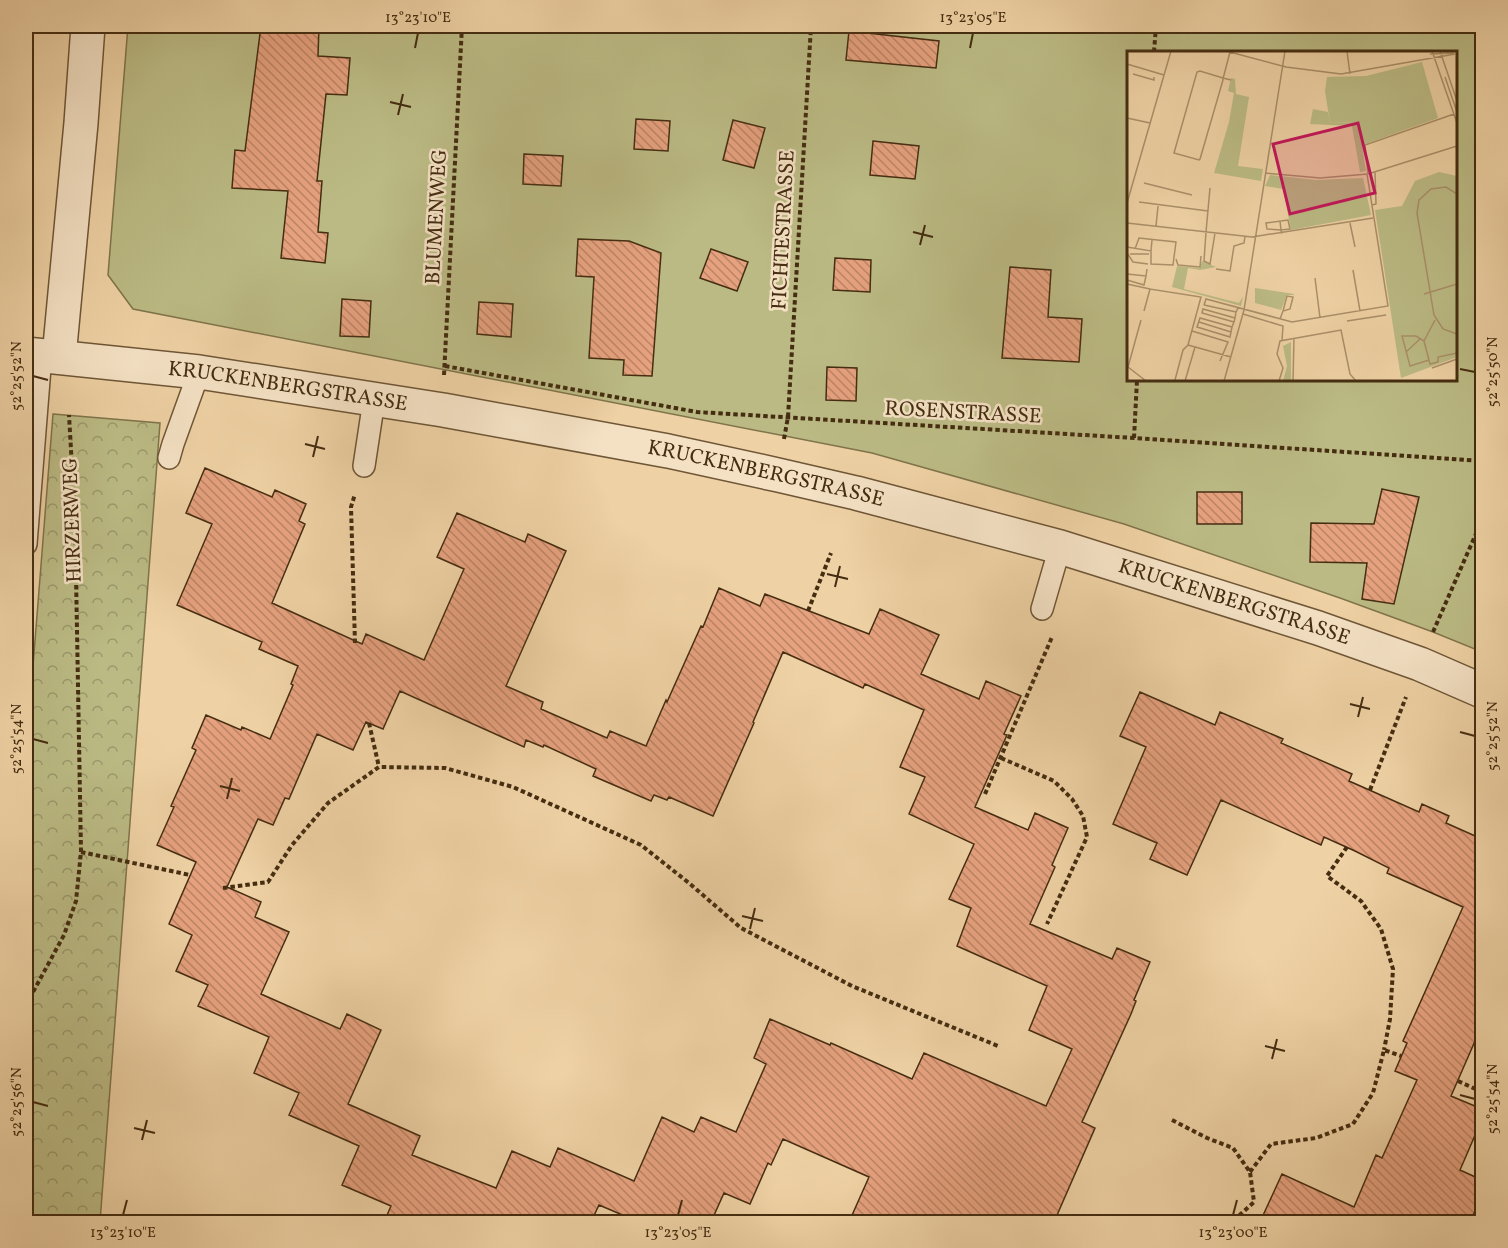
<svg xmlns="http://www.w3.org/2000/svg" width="1508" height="1248" viewBox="0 0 1508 1248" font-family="Vollkorn,serif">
  <defs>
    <pattern id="park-crowns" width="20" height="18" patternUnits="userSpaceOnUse" patternTransform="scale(1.5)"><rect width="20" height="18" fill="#bbba84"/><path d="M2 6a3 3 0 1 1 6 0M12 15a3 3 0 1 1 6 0" fill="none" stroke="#9a986b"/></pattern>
    <pattern id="building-back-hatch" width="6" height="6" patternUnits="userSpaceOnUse" patternTransform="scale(1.5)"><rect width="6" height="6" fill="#e6a17e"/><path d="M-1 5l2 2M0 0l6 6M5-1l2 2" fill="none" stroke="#bc8466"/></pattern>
  </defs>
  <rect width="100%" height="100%" fill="#eed1a4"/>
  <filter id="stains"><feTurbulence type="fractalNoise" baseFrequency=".00333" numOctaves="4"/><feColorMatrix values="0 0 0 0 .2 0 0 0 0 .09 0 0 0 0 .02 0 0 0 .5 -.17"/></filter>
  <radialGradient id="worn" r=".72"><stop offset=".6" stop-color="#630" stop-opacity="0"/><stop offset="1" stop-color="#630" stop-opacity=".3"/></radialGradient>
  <path fill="#bbba84" stroke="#80744a" stroke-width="1.5" fill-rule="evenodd" d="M128 26H1482V652L1433 632 1340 598 1124 524 872 453 133 309 108 275ZM1128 52H1456V380H1128Z"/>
  <path fill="url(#park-crowns)" stroke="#80744a" stroke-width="1.5" d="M53 414 160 423 100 1222H26V754Z"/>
  <path fill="url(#building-back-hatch)" stroke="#452d11" stroke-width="1.5" fill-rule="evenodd" d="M261 26H319L318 56 350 58 347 95 326 94 317 181H322L318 232 328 233 325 263 281 258 288 191 232 188 235 150 245 151Z
    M849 31 939 41 936 68 846 60Z
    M636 119 670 121 668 151 634 149Z
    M733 120 765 128 754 168 723 160Z
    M873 141 919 146 915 179 870 175Z
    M524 154 563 156 561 186 523 184Z
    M578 239 629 241 661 253 652 376 623 375 624 360 589 358 594 277 576 276Z
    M711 249 748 262 737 291 700 278Z
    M835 258 871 260 870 292 833 290Z
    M1010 267 1051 270 1048 317 1082 319 1079 362 1002 358Z
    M342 299 371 301 369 337 340 336Z
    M479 302 513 304 511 337 477 334Z
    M827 367 857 368 856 401 826 400Z
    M205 468 272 497 275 490 306 504 299 521 305 524 272 603 362 644 366 634 424 660 464 569 437 557 457 513 525 542 528 534 566 551 506 686 543 702 541 709 607 738 610 731 646 746 666 700 667 702 701 626 703 627 719 588 760 606 765 594 869 634 880 609 939 635 921 674 979 699 986 681 1021 696 1004 734 1007 735 975 807 1028 830 1035 813 1068 828 1052 865 1055 867 1030 924 1112 959 1117 948 1150 962 1134 1000 1136 1001 1131 1014 1082 1122 1095 1128 1054 1222H849L869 1177 783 1139 771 1165 768 1163 750 1204 724 1193 711 1222H639L599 1205 591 1222H384L391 1206 342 1185 359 1146 289 1115 299 1093 254 1073 269 1037 198 1006 208 985 176 971 192 935 169 924 196 862 157 845 174 807 171 806 196 750 192 748 206 715 241 730 242 727 270 739 293 685 291 684 298 666 259 649 262 642 177 605 212 524 186 513ZM783 652 863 688 865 684 924 710 900 767 925 777 909 814 974 844 949 899 971 908 957 946 1047 986 1029 1030 1072 1049 1046 1106 924 1053 912 1079 831 1043 830 1045 770 1019 754 1058 766 1064 736 1132 701 1117 694 1132 662 1117 634 1181 558 1148 550 1167 512 1151 496 1188 412 1155 420 1136 348 1104 381 1030 347 1014 340 1029 261 994 289 932 255 917 261 902 227 887 258 819 273 825 285 798 289 799 317 734 353 750 366 722 383 729 400 691 524 747 526 740 543 747 544 745 596 769 593 776 651 801 654 795 667 800 669 797 713 816 754 723 753 722Z
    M1382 489 1419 497 1394 604 1362 599 1367 563 1310 562 1311 523 1374 524Z
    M1197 492H1242V524H1197Z
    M1140 692 1215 725 1220 712 1283 739 1281 743 1352 774 1349 781 1419 812 1422 804 1449 816 1446 823 1482 839V1025L1451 1096 1482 1109V1119L1460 1170 1482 1180V1195L1470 1222H1260L1282 1174 1354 1207 1376 1155 1382 1158 1417 1080 1395 1071 1407 1043 1403 1041 1463 907 1387 873 1389 868 1355 851 1324 837 1321 845 1221 800 1187 875 1150 859 1157 843 1113 824 1146 747 1120 736Z"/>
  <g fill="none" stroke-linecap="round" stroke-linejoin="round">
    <g stroke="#6f5636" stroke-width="24">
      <path id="lane" d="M169 458 173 444 199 372
        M364 466 374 400
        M26 544 41 355
        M1042 609 1060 547"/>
    </g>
    <g stroke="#6f5636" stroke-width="36">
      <g id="street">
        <path id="s1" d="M26 354 199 372 443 410 668 451 778 475 856 493 1060 547 1318 628 1420 664 1482 691"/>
        <path d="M59 357 81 123 88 26"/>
      </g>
    </g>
    <path stroke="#452d11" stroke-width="4" stroke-dasharray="4.5 3" stroke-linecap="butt" d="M1154 52 1156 26
      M445 366 697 412 1134 438 1482 461
      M444 375 462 26
      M1134 438 1137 380
      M784 439 788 417 811 26
      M808 611 831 553
      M1433 632 1482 520
      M355 643 351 507 355 494
      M369 723 379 767
      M1001 758 1054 781 1072 799 1083 816 1087 837 1047 924
      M1370 790 1406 697
      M985 794 1052 637
      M1347 847 1327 876 1361 901 1381 929 1393 969 1390 1019 1384 1050
      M81 852 190 875
      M223 888 268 882 292 845 328 803 379 767 445 768 513 787 641 845 689 883 741 928 852 986 998 1046
      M26 1005 64 935 76 901 81 852 75 520 69 415
      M1458 1081 1482 1092
      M1172 1120 1207 1138 1233 1148 1250 1172 1254 1202 1232 1222
      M1250 1172 1271 1144 1316 1138 1353 1124 1373 1093 1384 1050 1401 1056"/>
    <use href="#lane" stroke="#f4e1c4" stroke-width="21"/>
    <use href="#street" stroke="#f4e1c4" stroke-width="33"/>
  </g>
  <path fill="none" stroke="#452d11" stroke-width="2" d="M415 48 418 33M970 48 973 33M390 102 411 107M398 115 403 94M913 232 933 237M920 245 925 225M1460 369 1475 372M33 376 48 380M305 444 325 449M313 457 318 436M827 574 848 579M835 587 840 566M1350 704 1370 709M1358 717 1363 697M1460 732 1475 736M33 739 48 743M220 786 240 791M227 799 232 778M742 916 763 921M750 929 755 908M1265 1046 1285 1051M1272 1059 1277 1039M1460 1095 1475 1099M33 1102 48 1106M134 1128 155 1133M142 1140 147 1120M123 1215 127 1200M678 1215 682 1200M1233 1215 1237 1200"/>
  <g text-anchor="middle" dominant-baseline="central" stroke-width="5" stroke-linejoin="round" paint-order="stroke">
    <g font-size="21" fill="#452d11" stroke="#f4e1c4">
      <text transform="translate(437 217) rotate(-87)">BLUMENWEG</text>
      <text transform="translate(784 230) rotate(-87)">FICHTESTRASSE</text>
      <text stroke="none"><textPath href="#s1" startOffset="264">KRUCKENBERGSTRASSE</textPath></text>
      <text transform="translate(963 413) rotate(3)">ROSENSTRASSE</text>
      <text stroke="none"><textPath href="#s1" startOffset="750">KRUCKENBERGSTRASSE</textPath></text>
      <text transform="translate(73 520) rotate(-92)">HIRZERWEG</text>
      <text stroke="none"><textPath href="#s1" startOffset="1236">KRUCKENBERGSTRASSE</textPath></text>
    </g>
  </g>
  <g transform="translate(1127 51)">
    <rect width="330" height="330" fill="#eed1a4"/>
    <path d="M295 11 311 67 238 93 231 71 203 72 198 40 200 26 239 25ZM104 27 108 28 109 43 122 46 111 115 136 118 134 130 87 122 102 71 107 42 101 40ZM312 121 330 125V306L274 327 248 159 275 155 288 130ZM143 124 189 129 236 127 244 164 164 179 156 138 138 135ZM75 210 89 216 73 219 61 217 57 238 112 252 116 246 114 255 45 236 50 215 73 217ZM128 237 167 243V244H160L154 259 128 252ZM164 291V330H156L160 315 156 295Z" fill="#bbba84"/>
    <path d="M186 58 201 61 203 72 231 71 238 93 235 94 239 120 233 121 225 75 183 73Z" fill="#bbba84"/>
    <path fill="none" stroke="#aa8f69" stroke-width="1.5" d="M99 0 159 16 214 23 328 3M220 0 223 23M305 0 330 72M313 0 330 50M303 3 327 2M0 13 37 24M6 23 27 29V26M318 26 330 61M104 29 96 27 73 20 70 21 47 102 72 109 73 108 96 29V27L97 24 103 1 104 0M0 67 23 72M138 122 193 127 241 123 330 95M241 123 238 94 327 63M17 132 65 144M330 143 319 136 304 138 292 149 290 162 307 264 316 278 330 283M12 151 81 160M0 152 44 0M245 154 249 153 248 121M153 170 154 179 163 178 161 169 139 172 140 178 154 179 155 183M0 172 125 186 246 167M223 172 228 196M29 175 31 155M79 181 77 210 83 213 88 182M79 181 83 137M0 196 24 200 25 189M8 198 12 187 49 191 46 214 24 213V200M0 202 6 211 21 213M3 203H22M49 208 51 214 73 216 74 205M89 218 103 220 107 195 117 192 118 185M226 219 233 260M0 223 19 225 20 218M188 227 193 267M0 229 17 234 19 225M0 233 23 238M297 243 330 233M77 254 79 248 165 271 261 255 240 123M77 254 109 261M17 260 23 238 74 246 61 294 68 296M116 263 156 275 155 289M153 268 156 260 163 258 166 246 160 245 156 260M14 269 1 316 19 330M308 269 297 290 303 313 311 311V306L330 302M220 270 259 264M72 271 104 281M107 271 75 262 76 258 108 267M105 276 73 267 70 276 103 286 105 276 107 271 108 267 109 261 111 257M65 280 101 291 93 310M297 290 289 285H275L283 315 302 309M279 301 293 288M305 317 330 308M48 329 56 299 61 294M58 330 68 296 104 306M97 330 117 259 158 0M152 330 156 317 150 303 153 290 214 279 223 323 229 330M166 330 167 287"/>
    <path fill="#c2185b" fill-opacity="0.15" stroke="#c2185b" stroke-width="3" d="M231 72 248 142 163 163 146 93Z"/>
    <rect width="330" height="330" fill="none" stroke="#452d11" stroke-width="3"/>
  </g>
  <rect width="1508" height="1248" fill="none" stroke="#eed1a4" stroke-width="66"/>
  <rect x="33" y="33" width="1442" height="1182" fill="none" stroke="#452d11" stroke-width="2"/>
  <g font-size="15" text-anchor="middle" fill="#452d11">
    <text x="418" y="22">13°23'10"E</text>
    <text x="973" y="22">13°23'05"E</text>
    <text transform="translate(1492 372) rotate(-90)" y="5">52°25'50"N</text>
    <text transform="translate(16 376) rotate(-90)" y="5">52°25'52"N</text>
    <text transform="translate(1492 736) rotate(-90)" y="5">52°25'52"N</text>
    <text transform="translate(16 739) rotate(-90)" y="5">52°25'54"N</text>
    <text transform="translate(1492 1099) rotate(-90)" y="5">52°25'54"N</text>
    <text transform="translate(16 1102) rotate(-90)" y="5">52°25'56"N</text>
    <text x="123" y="1237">13°23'10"E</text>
    <text x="678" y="1237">13°23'05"E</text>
    <text x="1233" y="1237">13°23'00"E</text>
  </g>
  <rect width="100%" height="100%" filter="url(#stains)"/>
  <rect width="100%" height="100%" fill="url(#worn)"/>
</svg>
